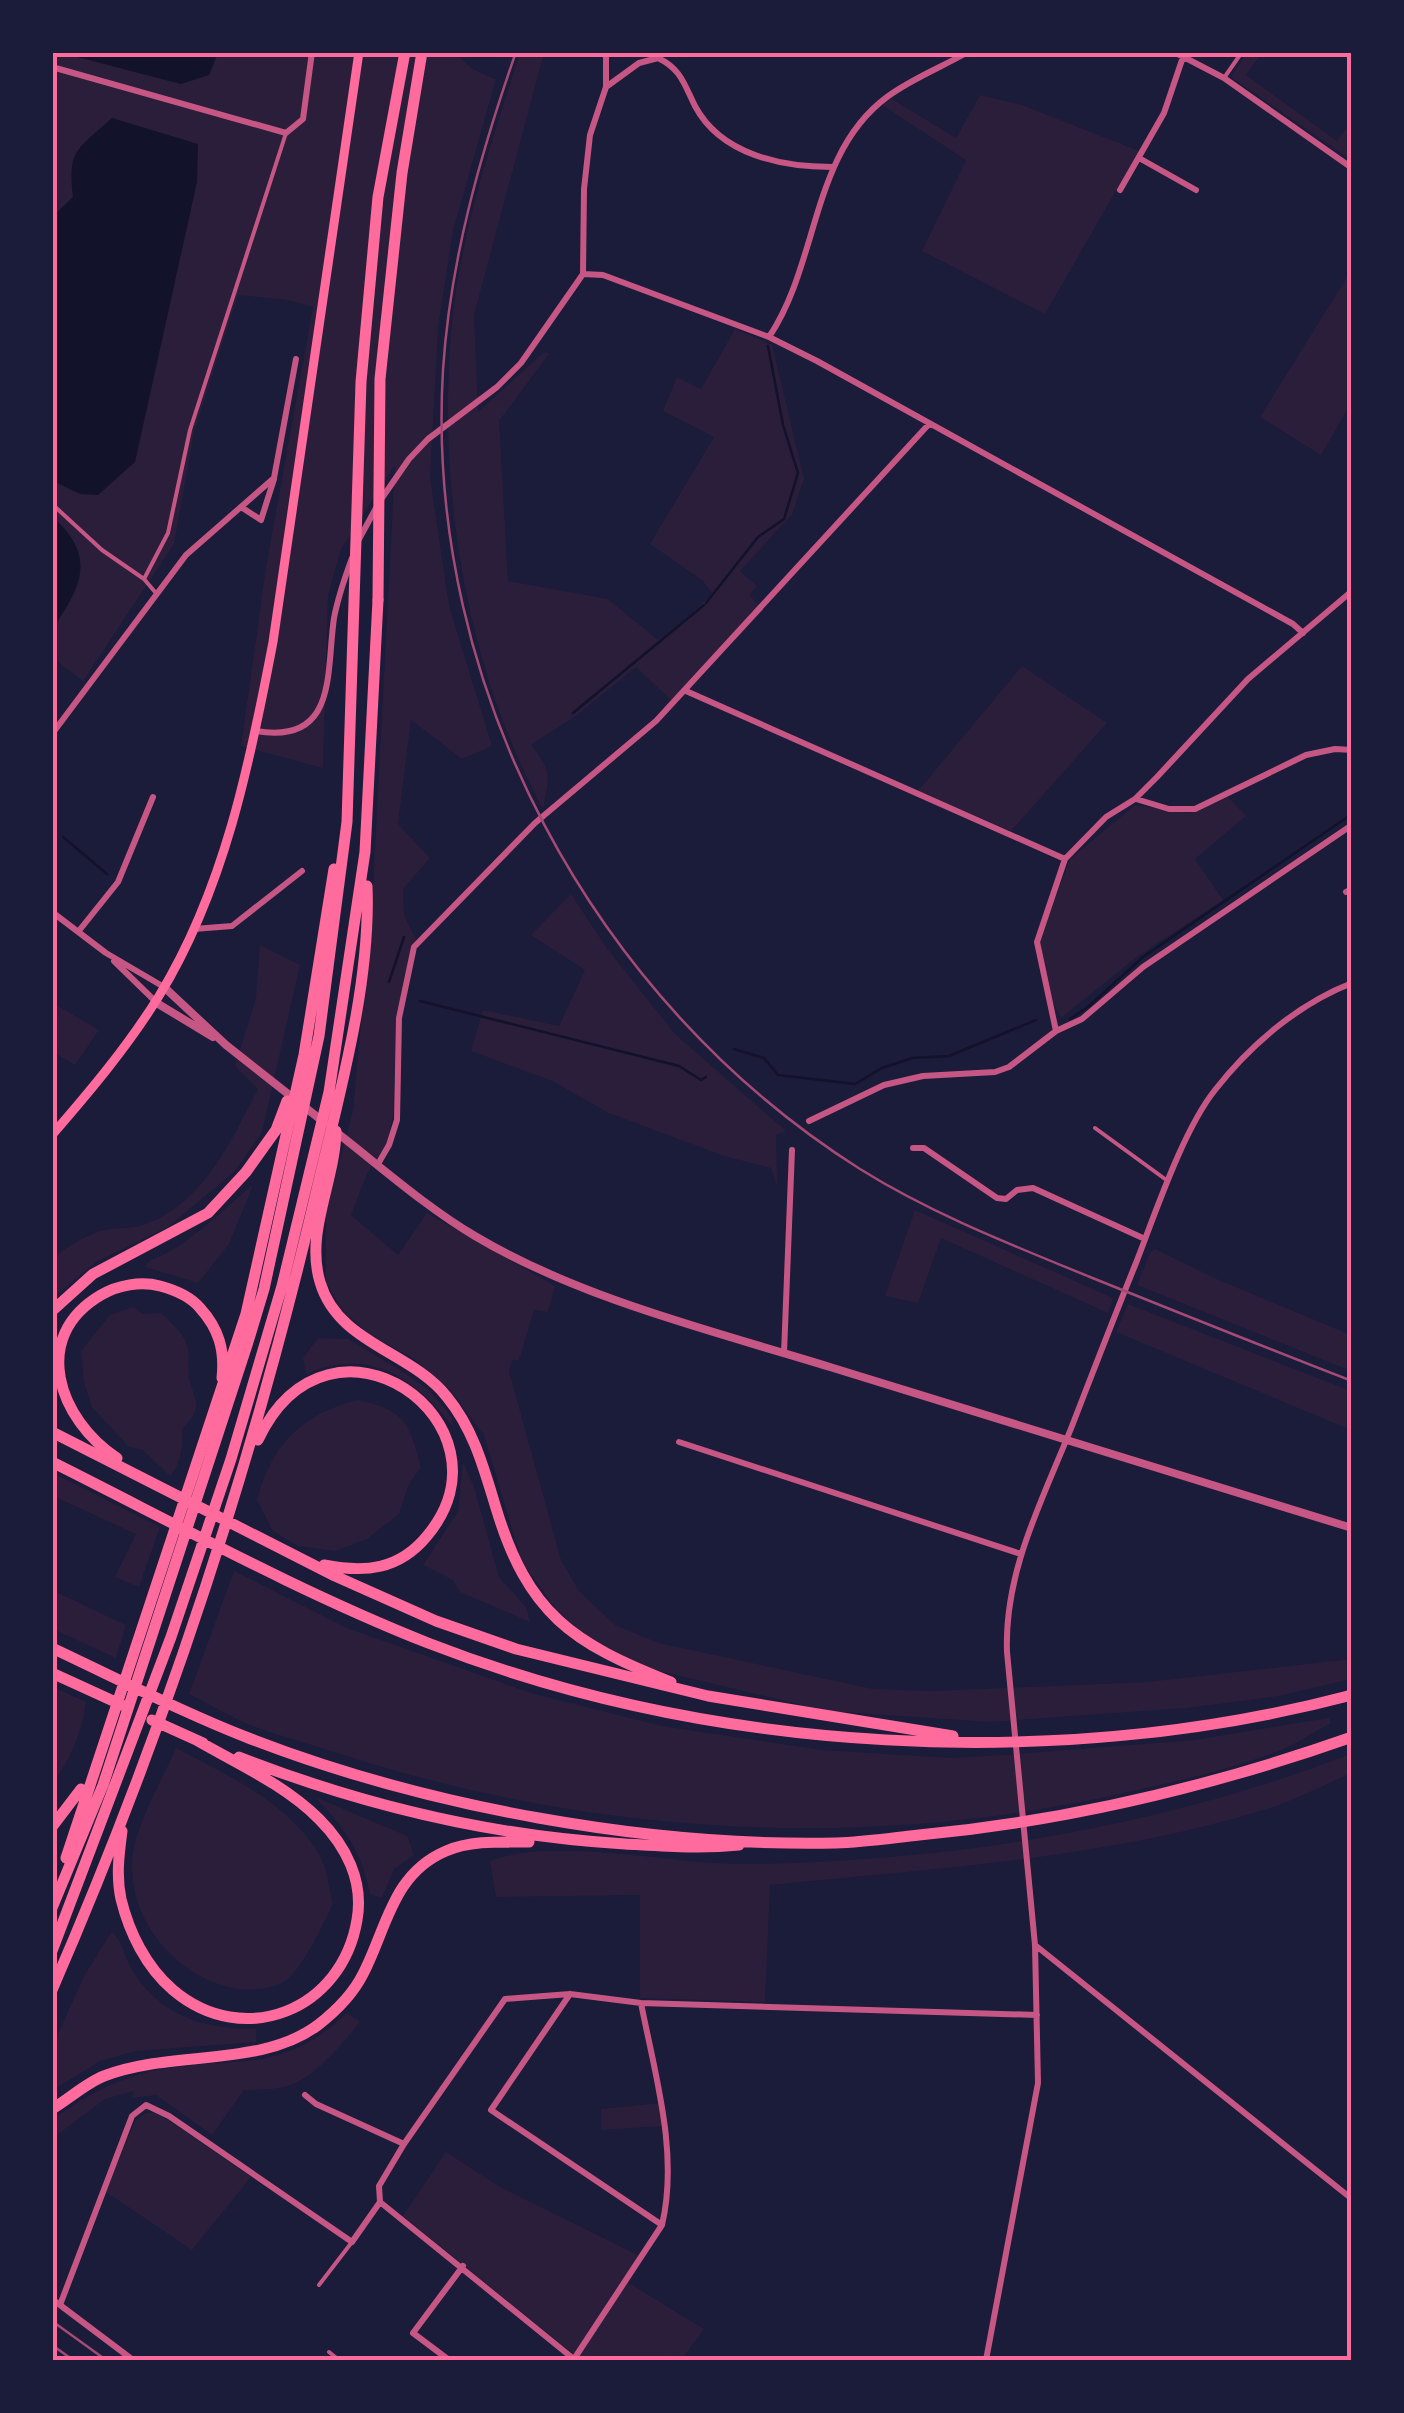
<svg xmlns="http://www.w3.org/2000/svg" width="1404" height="2413" viewBox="0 0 1404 2413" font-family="'DM Sans',sans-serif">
  <rect width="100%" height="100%" fill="#1b1b3a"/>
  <path fill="#2a1e3b" d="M52 53H457C467 68 479 73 496 79L453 231 438 328 430 477 449 606 492 746 462 759 411 720 398 824 430 858 403 889 404 915 416 939 397 1015 393 1115 388 1142 367 1174 351 1215 398 1255 427 1213 555 1286 548 1312 534 1310 519 1360H512L509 1371 561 1560 579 1591 615 1625 659 1643 873 1689 933 1691 1147 1682 1351 1659V1679L1279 1696 1187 1708 989 1722 827 1711 643 1667 589 1640 556 1609 522 1562 484 1435 451 1391 414 1359 368 1333 342 1310 326 1282V1211L353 1111 373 888 395 465 341 549 328 595 323 768 241 746 266 568 313 307 288 300 238 295 194 432 174 544 83 681 53 658Z
    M520 53H544L474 315 478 412 544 352 549 354 499 421 508 581 608 599 658 640C678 625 695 612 712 593L702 580 650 544 714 437 663 411 677 377 701 389 735 329 772 345 804 479 792 514 740 571 757 586 749 595 764 610 675 704 636 667 577 715 531 745C553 772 549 776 543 809 466 666 438 493 451 332 459 237 491 143 520 53Z
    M1247 53H1262L1246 75 1337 141 1351 122V160L1231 77Z
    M980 95 1022 105 1139 151 1045 314 922 251 966 160 882 105 892 99 956 138Z
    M1347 277 1352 278 1351 403 1321 455 1260 417Z
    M1022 666 1107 723 1011 831 918 791Z
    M1228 797 1246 816 1195 859 1223 900 1138 956 1061 1018 1045 987 1039 942 1070 859 1135 805 1190 813Z
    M571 894 606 947 675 1034 786 1131 776 1135 777 1186 771 1168 724 1156 609 1113 552 1081 471 1051 483 1010 559 1026 585 970 531 935Z
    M260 945 300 965 262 1132 235 1171 168 1227 96 1262 53 1298V1258C65 1248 85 1236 100 1231 114 1227 131 1230 146 1224 205 1202 231 1140 258 1089L235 1066 256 998Z
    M53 1003 99 1030 75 1065 53 1052Z
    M253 1185 229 1244 198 1283 145 1267 150 1260C183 1251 225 1207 253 1185Z
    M915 1210 1113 1298 1108 1313 941 1238 918 1303 885 1296Z
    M1155 1249 1221 1281 1351 1335V1371L1137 1285 1150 1252Z
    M1128 1304 1351 1391V1430L1116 1332Z
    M133 1307 143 1314 161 1313C170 1322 183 1332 187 1345 190 1355 187 1367 189 1378 196 1403 203 1408 182 1429 183 1446 182 1463 170 1476L143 1450 129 1447 92 1407 84 1382 81 1351 110 1315Z
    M318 1338 348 1339 398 1369 428 1389 452 1417 453 1427C414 1377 370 1347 306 1374L303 1358Z
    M357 1400C403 1409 410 1422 421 1467L408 1486 399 1514 367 1539 335 1551 298 1546 273 1531 257 1500C272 1444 301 1415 357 1400Z
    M463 1462 474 1487 499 1577 526 1607 530 1622 460 1592 453 1580 423 1565 458 1511Z
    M53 1473 160 1527 139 1587 115 1577 136 1534 53 1496Z
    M234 1571 347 1628 531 1693 662 1726 822 1750 950 1758 1004 1755 1194 1740 1329 1718 1331 1723C1312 1733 1292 1747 1271 1754 1219 1773 1164 1784 1110 1796 859 1850 595 1835 350 1757 317 1746 282 1737 250 1725 229 1716 209 1704 189 1694Z
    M52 1590 126 1625 116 1658 53 1629Z
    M53 1687 86 1702C82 1734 71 1757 53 1783Z
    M176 1748C227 1775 292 1804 321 1858 328 1871 329 1890 333 1904 324 1923 302 1970 285 1981 271 1990 248 1991 233 1988 176 1976 130 1922 132 1862 133 1829 162 1780 176 1748Z
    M1351 1754V1773C1324 1785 1296 1800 1267 1809 1106 1859 937 1868 770 1885L765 2002 640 1998V1895L496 1897 490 1861C555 1836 674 1865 747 1864 954 1861 1158 1828 1351 1754Z
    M315 1797 407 1836 414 1855 394 1869 382 1898 370 1894C361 1850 346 1830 315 1797Z
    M112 1931C123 1942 125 1960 134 1973 163 2017 205 2029 256 2029V2042L136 2051 100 2061 53 2090V2045L84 1976Z
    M347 2013 360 2022C343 2043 319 2073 293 2084 278 2090 260 2090 244 2090L212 2135 156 2095 132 2098 134 2091 105 2099 53 2138 54 2118C82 2099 110 2082 144 2073 227 2052 276 2081 347 2013Z
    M660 2103 663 2126 601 2130V2109Z
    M146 2113H158L251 2177 192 2250 106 2192 135 2121Z
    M446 2152 500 2187 644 2258 627 2282 704 2329 681 2360H581L403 2216Z"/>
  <path fill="#12122b" d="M62 53H218L209 75 181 84Z
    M112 118 198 144 197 182 135 462 98 495 80 494 53 481V216L73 197C67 149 78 149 112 118Z
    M53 517C93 553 85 581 57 622L53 623Z"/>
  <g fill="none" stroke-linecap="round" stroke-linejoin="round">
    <path stroke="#12122b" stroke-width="2.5" d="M706 603 758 537 784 519 798 473 783 425 768 346
      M573 713 704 605
      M63 837 107 874
      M389 982 404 937
      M420 1001 679 1066 701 1080 706 1077
      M1070 1019 1089 1006 1143 957 1352 814
      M734 1049 764 1058 778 1075 855 1084 882 1068 912 1058 949 1056 1036 1020"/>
    <path stroke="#c65784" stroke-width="4" d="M1224 78 1242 52
      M52 504 102 550 144 579 155 592
      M144 579 168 533 190 430 286 133
      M1095 1128 1165 1179
      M319 2285 352 2242
      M329 2352 339 2360"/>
    <path stroke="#c65784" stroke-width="6" d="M1174 52 1224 78 1352 168
      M52 67 286 133 303 119 312 52
      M606 87 639 63 658 58C681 69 684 84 695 106 721 155 782 167 832 167
      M1139 158 1196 190
      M1120 190 1164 113 1183 57
      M583 274 603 275 769 337 817 361 1293 624 1303 633
      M769 337C819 263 811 153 887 97 911 79 942 67 968 52
      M382 498 409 459 428 439 497 387 521 363 583 274 584 189 590 135 606 87V52
      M241 507 261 520 274 479
      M358 541 376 508
      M686 691 1065 859
      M256 731C338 745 326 672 334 618 338 597 345 577 352 558
      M52 734 186 555 274 478 296 359
      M1136 799 1169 809H1195L1306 755 1335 749 1352 750
      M1346 892 1352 889
      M52 912 106 953 164 987
      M194 929 232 926 302 871
      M78 932 118 882 153 797
      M114 961 155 1001
      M1056 1031 1037 942 1065 859 1106 817 1135 799 1157 777 1248 679 1352 591
      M809 1121 884 1085 923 1076 995 1072 1009 1067 1056 1031 1082 1019 1143 967 1352 825
      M913 1148H924L997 1198 1006 1199 1017 1190 1033 1188 1145 1239
      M378 1164 389 1145 397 1120 399 1018 414 947 535 823 656 721 929 424
      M784 1353 792 1150
      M679 1442 1021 1554
      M1035 1945 1352 2199
      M570 1994 491 2110 662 2225
      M305 2095 316 2104 404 2144
      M52 2299 133 2360
      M60 2305 132 2116 146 2105 169 2116 352 2242 380 2202
      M574 2359 662 2225C679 2153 655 2075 641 2003
      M449 2360 413 2333 463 2266
      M575 2360 380 2202 379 2186 404 2144 505 1999 570 1994 641 2003 1037 2015
      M986 2360 1038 2083 1035 1945 1007 1652C1004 1571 1043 1499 1072 1426 1093 1372 1114 1317 1136 1263 1155 1214 1183 1130 1215 1090 1250 1045 1298 1004 1352 983"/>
    <path stroke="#c65784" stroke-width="8" d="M164 987 226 1045 325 1123
      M155 1002 213 1037
      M336 1132C381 1167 426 1207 475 1236 581 1299 713 1331 830 1367 1004 1421 1178 1474 1352 1528"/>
    <path stroke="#ff6b9d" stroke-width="9" d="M52 1135C91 1090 128 1046 159 996 224 890 250 763 273 642L359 52"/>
    <path stroke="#ff6b9d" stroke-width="11" d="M378 600 380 379 402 173 422 52"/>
    <path stroke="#ff6b9d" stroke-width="11" d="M336 1131C335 1182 305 1232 320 1282 338 1344 411 1351 447 1397 474 1430 484 1469 496 1508 528 1614 572 1643 671 1682
      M52 1311 93 1274 208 1213 246 1172 276 1130 287 1101
      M52 1432 335 1576 436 1621 516 1649 708 1696 953 1736
      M258 1440C330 1287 521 1424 427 1536 399 1570 365 1573 324 1565
      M117 1458C59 1420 29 1337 101 1295 118 1285 141 1281 160 1286 175 1290 190 1296 200 1308 219 1329 225 1350 222 1378
      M52 1462C176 1524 299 1592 428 1643 713 1754 1056 1773 1352 1695
      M52 1648C118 1679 184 1713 251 1739 427 1807 647 1847 836 1843 863 1842 891 1838 919 1835 1068 1821 1210 1787 1352 1737
      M52 1673 122 1705
      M152 1720 203 1743
      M239 1757C364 1806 491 1836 625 1844 663 1846 700 1849 739 1845
      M52 1827 81 1789
      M122 1831C119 1854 116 1876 121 1899 129 1932 146 1967 173 1990 244 2050 342 2010 357 1920 364 1881 346 1846 319 1819 285 1785 238 1764 198 1741
      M66 1858 246 1314 304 1055 334 869
      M52 1908 103 1785 248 1342 264 1289 319 1036 347 822 361 382 378 197 405 52
      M52 1951 171 1637 231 1459 282 1286 329 1092 365 852 378 600
      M52 1990C165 1730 254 1460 318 1185 340 1092 371 981 367 886
      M52 2109C69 2099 86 2083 104 2076 170 2050 261 2068 318 2025 336 2011 353 1994 363 1974 387 1928 392 1874 446 1851 471 1840 503 1842 529 1842"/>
    <path stroke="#a44b75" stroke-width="2.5" d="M516 52C480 155 450 261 443 370 424 687 594 1001 860 1169 932 1214 1012 1245 1090 1277 1177 1312 1264 1347 1352 1381
      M52 2321 106 2360
      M52 2345 73 2360"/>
  </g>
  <rect width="1404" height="2413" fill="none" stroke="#1b1b3a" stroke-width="110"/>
  <rect x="55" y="55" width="1294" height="2303" fill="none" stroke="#ff6b9d" stroke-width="4"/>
</svg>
